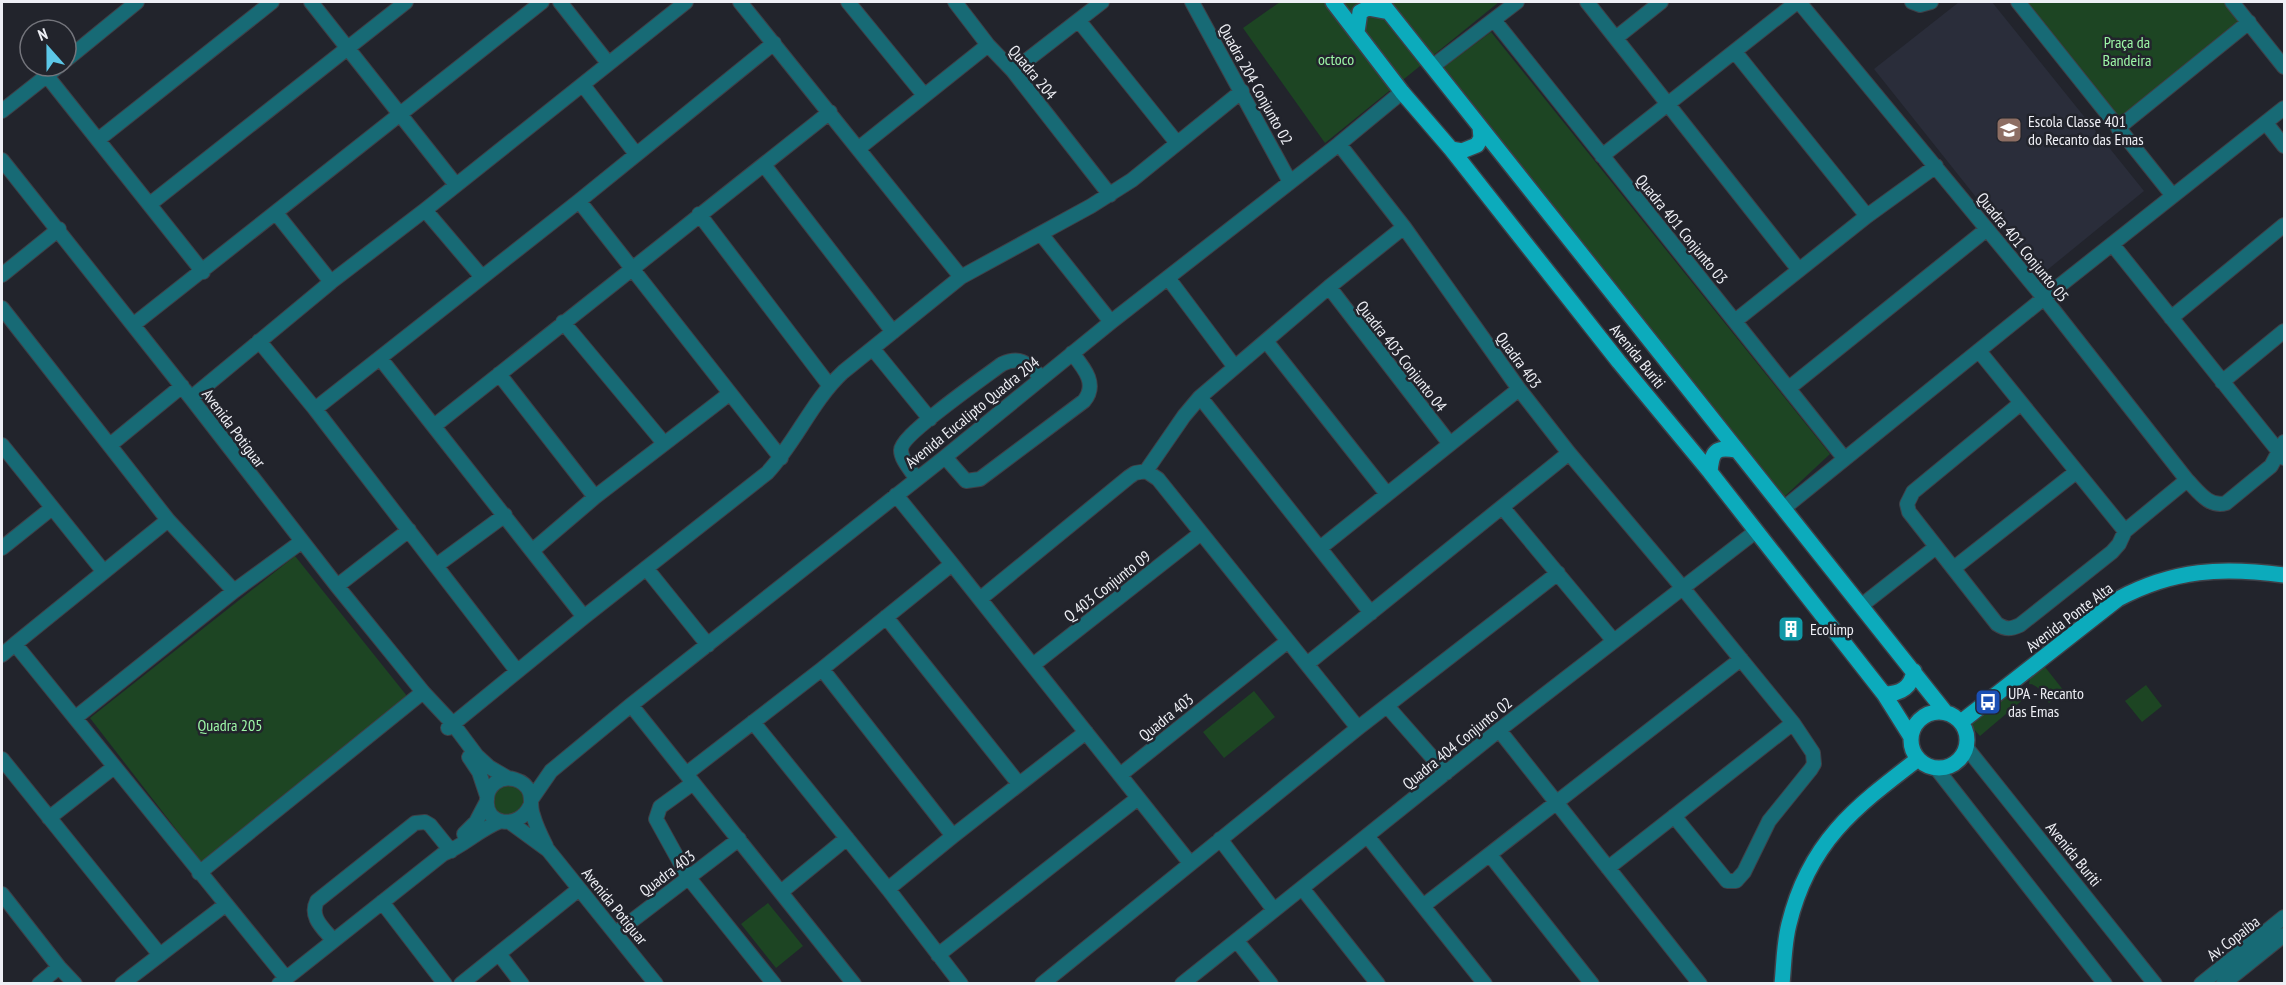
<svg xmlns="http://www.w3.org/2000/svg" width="2286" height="985" viewBox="0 0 2286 985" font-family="'PT Sans Narrow',sans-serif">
  <rect width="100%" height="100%" fill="#22242c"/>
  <path fill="#2a2d3a" d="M1959 2H1992L2144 191 2046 271 2034 270 1874 69Z"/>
  <path fill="#1d4523" d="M1280 2H1499L1325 143 1243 28Z
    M2023 2H2228L2244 21 2118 123Z
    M1491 32 1830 454 1784 497 1444 67Z
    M295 556 407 696 206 868 90 718Z
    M2045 667 2064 691 2049 703C2044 696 2039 684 2029 684L2030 678Z
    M2146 685 2162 706 2142 722 2125 701Z
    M1254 691 1275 717 1224 758 1203 732Z
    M2022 692 2026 697 1980 736 1970 725 2008 696Z
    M515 783 526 795 524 811 504 818 493 809 491 801 499 785Z
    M768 903 803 946 776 968 741 924Z"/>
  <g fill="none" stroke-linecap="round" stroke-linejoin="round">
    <g stroke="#3f4048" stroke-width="16">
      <path id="minor" d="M311 2 456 185
        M560 2 608 63
        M740 2 961 277
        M848 2 924 95
        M955 2 988 45
        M1192 2 1290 182
        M1587 2 1799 270
        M1799 2 2044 298 2187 480C2198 491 2209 508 2226 503L2271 466 2284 442
        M1912 2 1920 5 1931 2
        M2018 2 2173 196
        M2232 2 2284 67
        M1494 20 1844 458
        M1079 21 1177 143
        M1617 37 1661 2
        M1735 52 1867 216
        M66 60 137 2
        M1433 66 1517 2
        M1013 71 1102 2
        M47 76 203 272
        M583 85 636 154
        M2 111 59 66
        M2266 123 2284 146
        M2118 128 2249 22
        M99 139 272 2
        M1339 144 1404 227 1519 389 1569 453 1682 587 1793 723 1813 753 1814 764 1811 769 1769 821 1744 872 1736 881H1727L1674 816
        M859 148 988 45 1013 71 1110 195
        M1602 156 1797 2
        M2 160 191 398 337 586 423 692 453 724 477 756 489 767 508 778
        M764 165 893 332
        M579 201 781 458
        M150 204 406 2
        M425 210 482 277
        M276 213 331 282
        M699 214 829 385
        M1041 234 1111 322
        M2112 244 2284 458
        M2 275 59 229
        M1168 278 1234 366
        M1329 287 1450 444
        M2 308 168 520 234 591
        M2171 318 2284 225
        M1735 321 1867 216 1936 166
        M563 322 663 442
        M133 325 542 2
        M259 341 315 409 517 671
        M1266 341 1387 494
        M873 349 930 419
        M1979 351 2125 531
        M380 358 584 617
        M499 374 595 497
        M2222 382 2284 331
        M1789 388 1987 229
        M1200 397 1371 613
        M191 398 331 282 425 210 686 2
        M2021 403 1913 492 1907 504 1909 512 1997 624C2006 630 2011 629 2020 625L2112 552 2119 544 2125 531 2187 480
        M315 409 579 201 774 43
        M434 426 830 112
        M2 445 104 572
        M110 445 182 386
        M945 457 966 481 980 479 1084 401C1098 384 1084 368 1072 353
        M1146 471 1184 416 1200 397 1329 287 1404 227
        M916 478C911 470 901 460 901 450 901 435 986 376 1002 364 1022 355 1028 365 1042 378
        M896 495 952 564
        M1503 508 1613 640
        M1784 508 2044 298 2284 108
        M2 548 52 508
        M1320 548 1519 389
        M533 550 595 497 729 394
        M437 565 505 515
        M646 568 708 645
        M1954 568 2076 472
        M337 586 409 530
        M980 599 1129 477 1135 473 1146 471 1158 479 1358 728
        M1862 605 1936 547
        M886 617 1019 784
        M15 644 168 520
        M2 655 15 644 286 978
        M1307 664 1569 453
        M1033 665 1201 533
        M822 669 953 836
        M631 705 854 984
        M1387 706 1446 773
        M75 718 234 591 301 542
        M753 722 888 889 961 984
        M448 728 584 617 767 473C796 442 812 401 843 372L961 277 1091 206 1132 180 1242 91
        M1499 730 1700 984
        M1966 747 2155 984
        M469 757 479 772 487 796
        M2 759 160 955
        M1936 768 2105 984
        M686 774 822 669 952 564 1190 863
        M1120 775 1288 641
        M693 783 660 807 656 819 688 877 774 984
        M531 800 551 771 631 705 945 457 1111 322 1339 144 1402 92
        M530 806C519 830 484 826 487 799 487 793 490 787 495 783 506 774 525 779 530 793 532 800 530 808 533 815 536 826 541 836 546 846
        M49 818 114 767
        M511 823 548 850 656 984
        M464 834 476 822 486 803
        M1368 837 1485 984
        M1220 839 1274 910
        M1490 855 1592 984
        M1608 868 1793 723
        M199 873 423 692
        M1302 888 1378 984
        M888 889 953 836 1086 732
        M781 892 847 838
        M2 894 59 967 75 984
        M382 902 445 984
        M1423 906 1741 659
        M616 933 739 839
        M333 940C323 928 309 917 317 901L415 823 425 822 430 825 451 851
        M1237 941 1271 984
        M499 954 522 984
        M938 955 1138 798
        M39 984 59 967
        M122 984 225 905
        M279 984 443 854C464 846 479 829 501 821
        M461 984 579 889
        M1042 984 1358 728 1558 573
        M1182 984 1499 730 1755 532
        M2201 984 2284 917
        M2223 984 2284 935"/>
    </g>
    <g stroke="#3f4048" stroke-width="18">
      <path id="major" d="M1333 2 1402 92 1451 149 1619 362 1710 472 1884 694 1911 737
        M1381 2 1946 713
        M1357 32 1360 12 1368 8 1389 12
        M1451 149 1462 151 1477 145 1481 138 1480 127
        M1710 472C1712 451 1715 447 1736 450
        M1884 694C1900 694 1911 688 1914 671
        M1911 740a28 28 0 1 1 56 0a28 28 0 1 1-56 0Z
        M1961 722 2118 599C2174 569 2222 567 2284 575
        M1782 984C1784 964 1784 943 1789 924 1809 842 1854 808 1918 759"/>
    </g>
    <use href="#minor" stroke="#176a75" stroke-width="14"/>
    <use href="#major" stroke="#0cabbc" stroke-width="15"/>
  </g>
  <defs>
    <g id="school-square" transform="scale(1.35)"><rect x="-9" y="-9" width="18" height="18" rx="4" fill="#8d6e63" stroke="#22242c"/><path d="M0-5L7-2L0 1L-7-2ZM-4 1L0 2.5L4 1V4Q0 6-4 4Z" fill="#fff"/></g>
    <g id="building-square" transform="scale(1.35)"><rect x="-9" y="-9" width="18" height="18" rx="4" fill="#0f9aa8" stroke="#22242c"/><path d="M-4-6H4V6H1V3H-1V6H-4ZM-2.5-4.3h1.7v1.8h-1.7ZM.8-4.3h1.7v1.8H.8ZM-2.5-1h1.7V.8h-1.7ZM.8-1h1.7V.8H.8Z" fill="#fff"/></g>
    <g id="bus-square" transform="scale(1.35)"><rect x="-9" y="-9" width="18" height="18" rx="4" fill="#1a4fb4" stroke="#22242c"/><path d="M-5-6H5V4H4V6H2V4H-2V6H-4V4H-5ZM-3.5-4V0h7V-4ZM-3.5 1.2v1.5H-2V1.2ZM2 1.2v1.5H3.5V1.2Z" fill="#fff"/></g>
  </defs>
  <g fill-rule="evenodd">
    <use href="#school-square" x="2009" y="130"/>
    <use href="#building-square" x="1791" y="629"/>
    <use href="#bus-square" x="1988" y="702"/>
  </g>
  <g text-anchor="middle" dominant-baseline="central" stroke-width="5" stroke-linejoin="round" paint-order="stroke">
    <g font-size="16" fill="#9df7a7" stroke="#22242c">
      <text x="2127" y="42">Praça da<tspan x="2127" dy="18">Bandeira</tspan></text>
      <text x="1336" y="59">octoco</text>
      <text x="230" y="725">Quadra 205</text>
    </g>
    <g font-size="16" fill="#eeeff5" stroke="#22242c">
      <text transform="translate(1033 72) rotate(50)">Quadra 204</text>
      <text transform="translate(1256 84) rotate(61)">Quadra 204 Conjunto 02</text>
      <text transform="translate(1682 229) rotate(51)">Quadra 401 Conjunto 03</text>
      <text transform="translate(2023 247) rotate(51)">Quadra 401 Conjunto 05</text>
      <text transform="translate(1402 356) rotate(52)">Quadra 403 Conjunto 04</text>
      <text transform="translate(1638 356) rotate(51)">Avenida Buriti</text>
      <text transform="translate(1519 360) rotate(54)">Quadra 403</text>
      <text transform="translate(972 412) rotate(-39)">Avenida Eucalipto Quadra 204</text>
      <text transform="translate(234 428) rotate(53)">Avenida Potiguar</text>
      <text transform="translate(1107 586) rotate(-38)">Q 403 Conjunto 09</text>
      <text transform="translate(2069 617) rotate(-37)">Avenida Ponte Alta</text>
      <text transform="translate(1166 717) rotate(-39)">Quadra 403</text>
      <text transform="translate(1457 743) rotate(-39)">Quadra 404 Conjunto 02</text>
      <text transform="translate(2074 854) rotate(51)">Avenida Buriti</text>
      <text transform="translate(667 873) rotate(-37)">Quadra 403</text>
      <text transform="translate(615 906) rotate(51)">Avenida Potiguar</text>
      <text transform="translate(2233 938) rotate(-38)">Av. Copaíba</text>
    </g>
    <g font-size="16" fill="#eeeff5" stroke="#22242c" text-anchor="start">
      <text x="2028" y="121">Escola Classe 401<tspan x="2028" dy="18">do Recanto das Emas</tspan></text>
      <text x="1810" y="629">Ecolimp</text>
      <text x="2008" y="693">UPA - Recanto<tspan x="2008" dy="18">das Emas</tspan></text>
    </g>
  </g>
  <rect width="2286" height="985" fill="none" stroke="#eeeff5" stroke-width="6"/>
  <g transform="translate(48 48) rotate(339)"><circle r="28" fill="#22242c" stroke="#74757c" stroke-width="1.5"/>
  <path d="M0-4.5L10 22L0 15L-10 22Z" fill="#5cc7e7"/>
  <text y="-9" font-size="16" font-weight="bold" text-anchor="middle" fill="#eeeff5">N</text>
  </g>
</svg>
